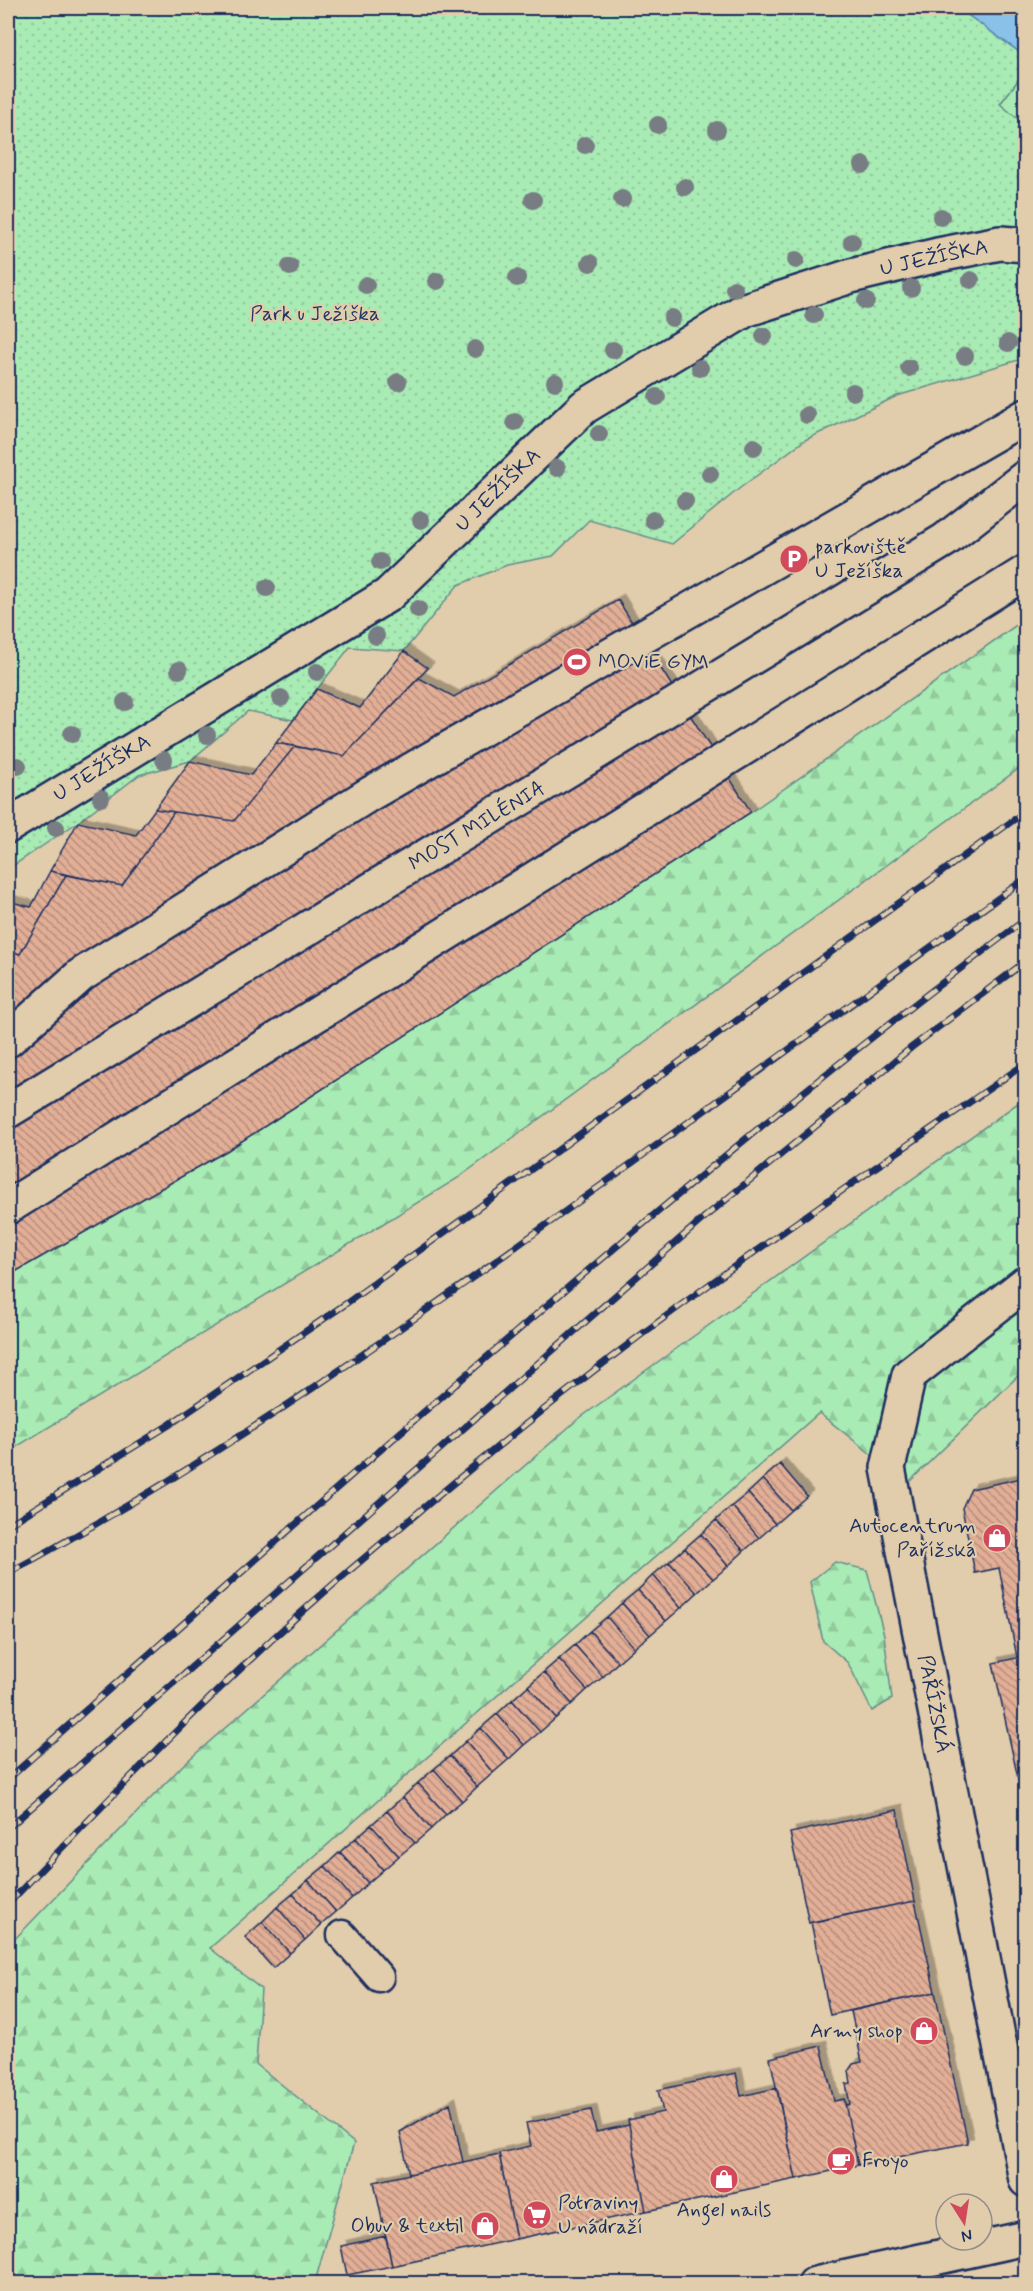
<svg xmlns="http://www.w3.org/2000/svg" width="1033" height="2291" viewBox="0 0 1033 2291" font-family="Mynerve,sans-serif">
  <defs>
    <pattern id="forest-firs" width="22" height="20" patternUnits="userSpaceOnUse" patternTransform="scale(1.5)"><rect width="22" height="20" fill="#a9ebb4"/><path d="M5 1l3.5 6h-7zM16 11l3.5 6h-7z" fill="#91ca9d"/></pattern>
    <pattern id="park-dots" width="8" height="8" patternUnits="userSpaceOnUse" patternTransform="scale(1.5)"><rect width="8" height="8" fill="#a9ebb4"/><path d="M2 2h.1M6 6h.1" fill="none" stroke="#91ca9d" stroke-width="1.8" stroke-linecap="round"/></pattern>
    <pattern id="building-back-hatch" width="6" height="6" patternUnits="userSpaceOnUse" patternTransform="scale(1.5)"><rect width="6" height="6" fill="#e2ae96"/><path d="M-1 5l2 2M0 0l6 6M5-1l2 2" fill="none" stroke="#b68e7e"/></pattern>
    <filter id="shadow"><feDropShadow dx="5.5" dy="-5.5" stdDeviation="0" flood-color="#0004"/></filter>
  </defs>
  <rect width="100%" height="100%" fill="#e1ccab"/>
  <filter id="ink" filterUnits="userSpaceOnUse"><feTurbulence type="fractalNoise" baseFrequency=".0167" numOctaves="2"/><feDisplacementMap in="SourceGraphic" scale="12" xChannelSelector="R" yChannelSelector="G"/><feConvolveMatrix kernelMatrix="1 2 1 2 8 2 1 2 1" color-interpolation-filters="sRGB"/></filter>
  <g filter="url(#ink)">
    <path fill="#a9ebb4" stroke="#628d89" stroke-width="1.5" d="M1025 71V125L1000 104Z"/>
    <path fill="url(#forest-firs)" stroke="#628d89" stroke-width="1.5" d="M1025 619V764L458 1178 8 1452V1276L228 1150 751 812Z
      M1025 1098V1373L1018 1376 908 1483 819 1413 210 1948 261 1989 256 2064 354 2143 315 2282 8 2283V1946L184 1764 577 1420Z
      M835 1562 867 1570 884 1635 892 1699 872 1711 848 1663 823 1641 810 1582Z"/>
    <path fill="url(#park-dots)" stroke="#628d89" stroke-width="1.5" d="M8 8H958L1025 56V71L1000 104 1025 125V358L897 396 805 440 740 488 672 544 589 520 553 556 507 565 458 585 404 651 350 647 293 720 248 711 190 761 139 775 78 822 8 869Z"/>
    <path fill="#89c1e8" stroke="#5d87b1" stroke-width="1.5" d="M958 8H1025V56Z"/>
    <path fill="url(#building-back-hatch)" stroke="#1b2f5e" stroke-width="1.5" filter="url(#shadow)" d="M618 600 751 812 228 1150 8 1276V950L20 954 66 875 122 886 174 812 234 821 295 746 344 756 419 678 454 697Z
      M404 651 428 668 344 756 276 743 317 689 360 708Z
      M276 743 295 746 234 821 155 809 190 761 251 775Z
      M155 809 174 812 122 886 50 871 78 822 136 835Z
      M50 871 66 875 20 954 8 950V901L31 907Z
      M780 1464 807 1496 791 1510 763 1479Z
      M1026 1477V1656L1017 1657 999 1568 975 1573 962 1508 971 1489Z
      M763 1479 791 1510 775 1524 748 1493Z
      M748 1493 775 1524 759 1538 732 1506Z
      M732 1506 759 1538 744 1551 716 1520Z
      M716 1520 744 1551 728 1566 701 1534Z
      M701 1534 728 1566 713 1579 685 1548Z
      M685 1548 713 1579 697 1593 669 1562Z
      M669 1562 697 1593 681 1608 653 1575Z
      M653 1575 681 1608 666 1621 638 1590Z
      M638 1590 666 1621 650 1635 622 1603Z
      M622 1603 650 1635 634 1648 607 1617Z
      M607 1617 634 1648 618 1662 590 1631Z
      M590 1631 618 1662 603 1677 575 1645Z
      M575 1645 603 1677 587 1690 559 1659Z
      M1026 1656V1787L1020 1788 993 1663Z
      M559 1659 587 1690 572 1704 544 1672Z
      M544 1672 572 1704 556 1718 528 1686Z
      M528 1686 556 1718 540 1732 512 1700Z
      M512 1700 540 1732 524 1745 497 1714Z
      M497 1714 524 1745 509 1759 481 1728Z
      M481 1728 509 1759 493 1773 466 1741Z
      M466 1741 493 1773 477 1787 450 1756Z
      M450 1756 477 1787 462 1801 434 1769Z
      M434 1769 462 1801 446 1814 418 1783Z
      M418 1783 446 1814 431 1829 403 1797Z
      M403 1797 431 1829 415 1843 387 1811Z
      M897 1810 915 1901 809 1923 790 1833Z
      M387 1811 415 1843 399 1856 371 1825Z
      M371 1825 399 1856 383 1870 356 1838Z
      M356 1838 383 1870 368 1883 340 1852Z
      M340 1852 368 1883 352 1898 325 1866Z
      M325 1866 352 1898 336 1912 308 1880Z
      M308 1880 336 1912 321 1925 293 1894Z
      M293 1894 321 1925 305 1940 277 1907Z
      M915 1901 935 1992 830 2015 811 1922Z
      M277 1907 305 1940 290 1953 262 1922Z
      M262 1922 290 1953 273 1968 245 1937Z
      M935 1992 968 2143 858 2165 844 2099 847 2105 850 2104 846 2084 851 2083 849 2070 853 2064 862 2062 851 2011Z
      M821 2046 834 2101 844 2099 858 2165 796 2179 770 2058Z
      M736 2073 741 2096 777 2088 796 2179 646 2211 628 2120 663 2112 658 2090Z
      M450 2103 463 2162 409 2174 400 2132Z
      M591 2110 596 2132 629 2125 646 2211 516 2239 499 2153 531 2146 526 2123Z
      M499 2154 516 2239 392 2266 374 2182Z
      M386 2236 392 2266 347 2275 341 2246Z"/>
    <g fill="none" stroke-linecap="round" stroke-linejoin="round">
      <g stroke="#1b2f5e" stroke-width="33">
        <path id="service" d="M342 1935 379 1977"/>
      </g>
      <g stroke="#1b2f5e" stroke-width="38">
        <path id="minor" d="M8 826 388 595 584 407 745 310 851 276 938 255 1000 243 1026 245
          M1026 1283 909 1375 888 1468 1026 2180"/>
      </g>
      <g stroke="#1b2f5e" stroke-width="38">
        <path id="tertiary" d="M815 2284 1026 2238"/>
      </g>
      <g stroke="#1b2f5e" stroke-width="38">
        <path id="secondary" d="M8 1040 81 975 368 795 1026 416
          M8 1111 945 540 1026 477
          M8 1207 1026 572"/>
      </g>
      <use href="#service" stroke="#e1ccab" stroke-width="28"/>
      <use href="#minor" stroke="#e1ccab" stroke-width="33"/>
      <use href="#tertiary" stroke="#e1ccab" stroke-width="33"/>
      <use href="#secondary" stroke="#e1ccab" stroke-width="33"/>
      <g stroke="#1b2f5e" stroke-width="7">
        <path id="rail" d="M8 1525 169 1425 344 1305 1026 811
          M8 1573C221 1459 418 1318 614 1176 751 1077 888 977 1026 878
          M8 1779C341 1485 669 1186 1026 919
          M8 1828 706 1216 912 1047 1026 961
          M8 1904C118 1789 229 1673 350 1570 428 1504 506 1438 587 1376 729 1266 878 1166 1026 1063"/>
      </g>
      <use href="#rail" stroke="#e1ccab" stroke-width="4.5" stroke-dasharray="14" stroke-linecap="butt"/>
    </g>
    <g fill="#787b83">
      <circle cx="658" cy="125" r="9"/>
      <circle cx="717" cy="130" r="9"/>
      <circle cx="585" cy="145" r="9"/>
      <circle cx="863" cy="165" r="9"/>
      <circle cx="685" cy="187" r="9"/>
      <circle cx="622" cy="199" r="9"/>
      <circle cx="533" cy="200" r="9"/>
      <circle cx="941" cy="217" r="9"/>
      <circle cx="852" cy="242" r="9"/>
      <circle cx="796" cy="260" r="9"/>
      <circle cx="590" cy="263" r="9"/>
      <circle cx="290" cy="267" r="9"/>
      <circle cx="517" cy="278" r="9"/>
      <circle cx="971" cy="280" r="9"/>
      <circle cx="437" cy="281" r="9"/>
      <circle cx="366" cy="285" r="9"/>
      <circle cx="911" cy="288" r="9"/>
      <circle cx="734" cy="289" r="9"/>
      <circle cx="866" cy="301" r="9"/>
      <circle cx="814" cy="315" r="9"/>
      <circle cx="672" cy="318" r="9"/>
      <circle cx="764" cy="336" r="9"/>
      <circle cx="1008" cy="343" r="9"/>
      <circle cx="475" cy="349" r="9"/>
      <circle cx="613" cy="350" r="9"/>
      <circle cx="965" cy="356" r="9"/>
      <circle cx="700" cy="368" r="9"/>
      <circle cx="909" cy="368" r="9"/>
      <circle cx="398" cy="382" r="9"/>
      <circle cx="555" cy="382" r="9"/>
      <circle cx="853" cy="392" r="9"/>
      <circle cx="657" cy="397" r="9"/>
      <circle cx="807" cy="415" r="9"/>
      <circle cx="515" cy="422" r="9"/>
      <circle cx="599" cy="434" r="9"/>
      <circle cx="754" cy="447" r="9"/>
      <circle cx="557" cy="468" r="9"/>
      <circle cx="710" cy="474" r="9"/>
      <circle cx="685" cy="501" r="9"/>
      <circle cx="421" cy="520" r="9"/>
      <circle cx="653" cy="520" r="9"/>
      <circle cx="380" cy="562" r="9"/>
      <circle cx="267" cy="588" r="9"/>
      <circle cx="418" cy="609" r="9"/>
      <circle cx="376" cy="636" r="9"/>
      <circle cx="179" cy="670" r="9"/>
      <circle cx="317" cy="672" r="9"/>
      <circle cx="281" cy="698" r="9"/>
      <circle cx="125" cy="702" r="9"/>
      <circle cx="72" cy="734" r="9"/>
      <circle cx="207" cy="735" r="9"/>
      <circle cx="164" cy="760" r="9"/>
      <circle cx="18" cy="766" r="9"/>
      <circle cx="101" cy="798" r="9"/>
      <circle cx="56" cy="828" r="9"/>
    </g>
  </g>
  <defs>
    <g id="parking-disc" transform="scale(1.5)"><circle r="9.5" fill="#d1495b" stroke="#e1ccab"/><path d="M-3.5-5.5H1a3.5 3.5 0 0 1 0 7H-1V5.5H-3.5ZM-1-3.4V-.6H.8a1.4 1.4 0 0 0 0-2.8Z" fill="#fff"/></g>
    <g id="stadium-disc" transform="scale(1.5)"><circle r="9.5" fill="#d1495b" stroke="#e1ccab"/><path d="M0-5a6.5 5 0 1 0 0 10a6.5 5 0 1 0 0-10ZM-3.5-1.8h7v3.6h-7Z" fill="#fff"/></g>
    <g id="shop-disc" transform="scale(1.5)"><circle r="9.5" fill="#d1495b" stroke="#e1ccab"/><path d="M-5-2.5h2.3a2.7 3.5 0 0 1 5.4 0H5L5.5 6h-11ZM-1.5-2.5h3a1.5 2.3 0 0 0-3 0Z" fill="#fff"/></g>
    <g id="cafe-disc" transform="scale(1.5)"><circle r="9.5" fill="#d1495b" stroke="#e1ccab"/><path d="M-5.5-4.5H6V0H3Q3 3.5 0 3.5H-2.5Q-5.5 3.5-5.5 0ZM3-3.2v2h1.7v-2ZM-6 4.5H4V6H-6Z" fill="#fff"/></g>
    <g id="supermarket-disc" transform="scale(1.5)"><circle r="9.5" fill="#d1495b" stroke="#e1ccab"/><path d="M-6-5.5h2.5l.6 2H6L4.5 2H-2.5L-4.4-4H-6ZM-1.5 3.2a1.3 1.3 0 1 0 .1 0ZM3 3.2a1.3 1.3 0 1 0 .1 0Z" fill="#fff"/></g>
  </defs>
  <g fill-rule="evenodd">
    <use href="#parking-disc" x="794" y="559"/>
    <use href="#stadium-disc" x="577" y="662"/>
    <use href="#shop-disc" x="997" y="1538"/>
    <use href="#shop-disc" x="924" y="2031"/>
    <use href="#cafe-disc" x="841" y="2161"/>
    <use href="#shop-disc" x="724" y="2179"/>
    <use href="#supermarket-disc" x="537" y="2215"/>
    <use href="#shop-disc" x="485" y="2226"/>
  </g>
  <g text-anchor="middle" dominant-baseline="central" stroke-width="4.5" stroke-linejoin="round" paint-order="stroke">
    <g font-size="21" fill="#1b2f5e" stroke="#e1ccab">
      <text transform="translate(934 258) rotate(-12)">U JEŽÍŠKA</text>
      <text transform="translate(498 490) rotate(-44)">U JEŽÍŠKA</text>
      <text transform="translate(102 768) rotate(-31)">U JEŽÍŠKA</text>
      <text transform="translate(477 826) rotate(-31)">MOST MILÉNIA</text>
      <text transform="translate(934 1704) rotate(79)">PAŘÍŽSKÁ</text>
    </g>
    <g font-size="21" fill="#223862" stroke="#e1ccab">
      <text x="315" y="314">Park u Ježíška</text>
    </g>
    <g font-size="21" fill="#1b2f5e" stroke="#e1ccab" text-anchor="start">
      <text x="815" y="547">parkoviště<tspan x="815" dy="24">U Ježíška</tspan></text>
      <text x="598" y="662">MOViE GYM</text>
      <text x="976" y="1526" text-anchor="end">Autocentrum<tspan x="976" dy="24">Pařížská</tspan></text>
      <text x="903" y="2031" text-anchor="end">Army shop</text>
      <text x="862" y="2161">Froyo</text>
      <text x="558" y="2203">Potraviny<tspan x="558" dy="24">U nádraží</tspan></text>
      <text x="724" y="2210" text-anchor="middle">Angel nails</text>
      <text x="464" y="2226" text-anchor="end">Obuv &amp; textil</text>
    </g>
  </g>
  <rect width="1033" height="2291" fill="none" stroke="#e1ccab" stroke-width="30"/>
  <rect x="15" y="15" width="1003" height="2261" fill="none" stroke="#1b2f5e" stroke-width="2" filter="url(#ink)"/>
  <g transform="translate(964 2222) rotate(168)"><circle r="28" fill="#e1ccab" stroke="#928d8c" stroke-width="1.5"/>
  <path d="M0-4.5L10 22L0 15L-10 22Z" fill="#d1495b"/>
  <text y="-9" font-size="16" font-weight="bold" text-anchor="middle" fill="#1b2f5e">N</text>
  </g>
</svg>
